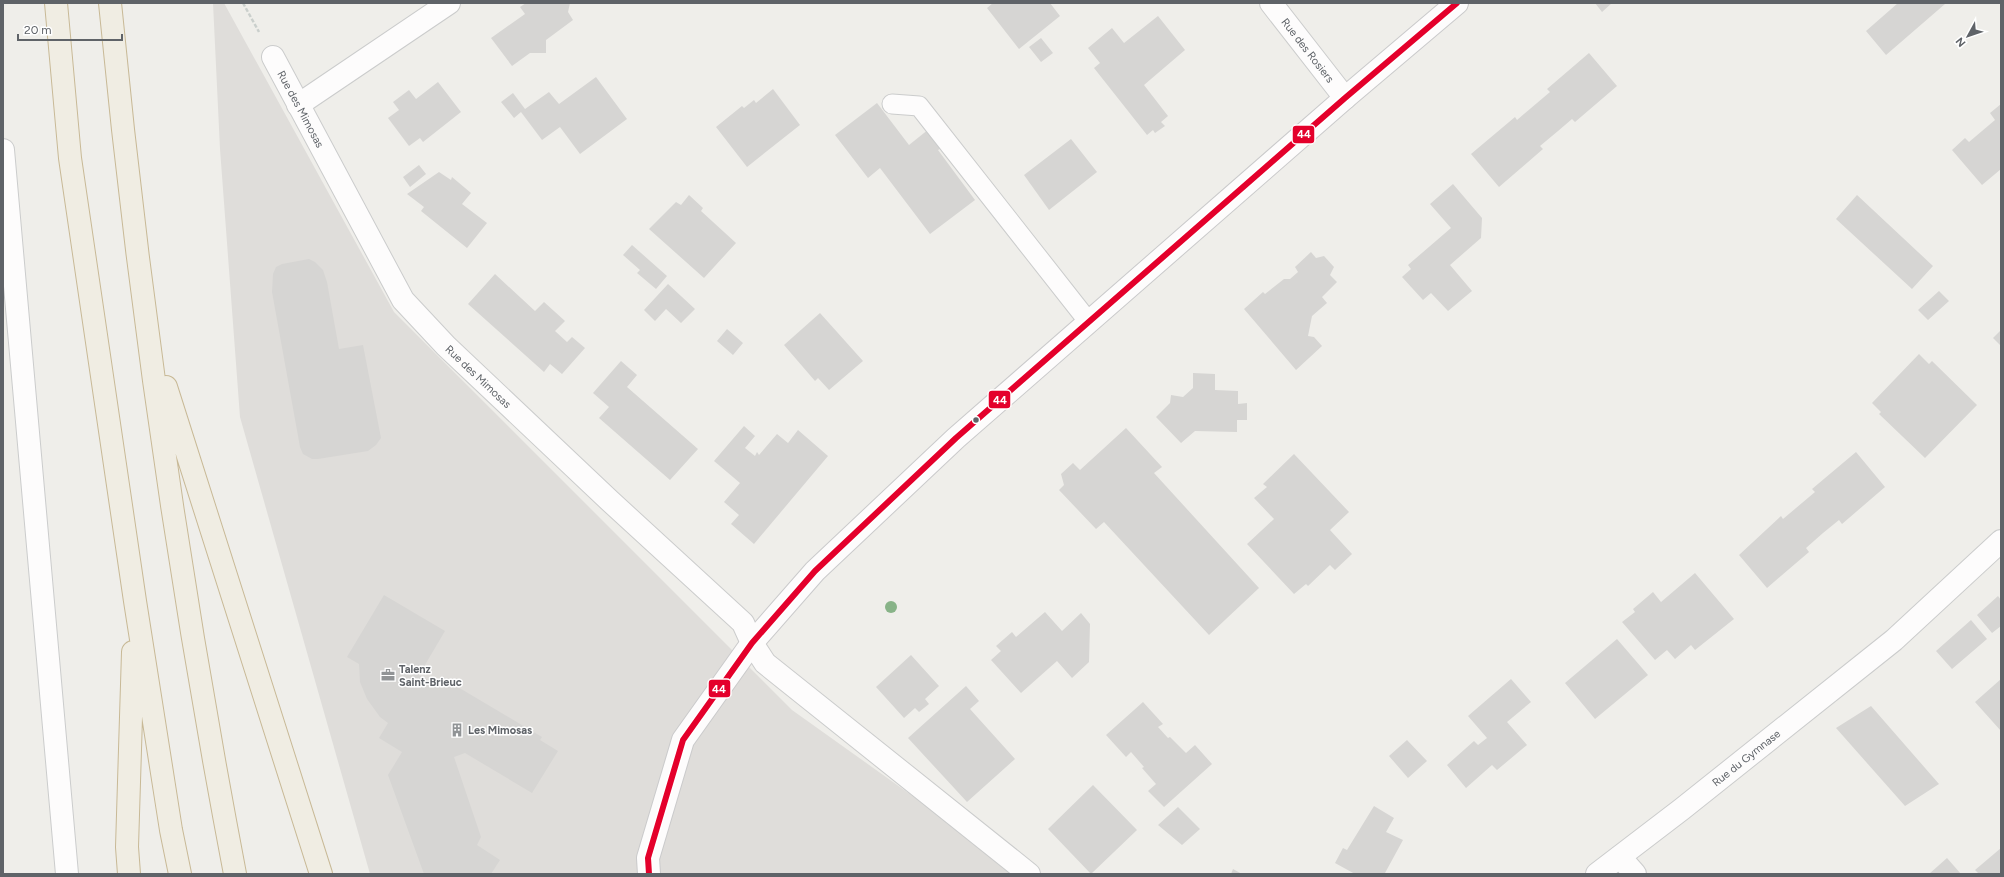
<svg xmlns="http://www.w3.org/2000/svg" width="2004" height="877" viewBox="0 0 2004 877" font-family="Figtree,sans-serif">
  <rect width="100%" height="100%" fill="#efeeea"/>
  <path fill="#dfddda" d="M213 3H224L394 312 792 710 1022 874H370L240 417 220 149Z"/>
  <path fill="#d6d5d3" d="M526 3H570L568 12 573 20 546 40V53H530L512 66 491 38 525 14 520 7Z
    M993 3H1050L1060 16 1019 49 987 8Z
    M1595 3H1612L1602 12Z
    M1898 3 1945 4 1886 55 1866 31Z
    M1158 16 1185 50 1144 85 1168 116 1161 122 1165 126 1155 133 1153 130 1147 135 1094 68 1100 63 1088 48 1112 28 1124 43Z
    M1041 38 1053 53 1041 62 1029 47Z
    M1589 53 1617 86 1575 122 1572 119 1558 131 1540 146 1543 149 1499 187 1471 154 1515 117 1517 120 1550 92 1547 89Z
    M596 77 627 119 580 154 560 127 542 140 521 112 514 118 501 102 513 93 525 109 549 92 559 104Z
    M438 82 461 112 423 142 420 138 409 146 388 118 399 110 393 102 409 90 416 99Z
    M773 89 800 125 747 167 716 127 742 106 744 108 754 100 756 103Z
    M877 103 909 145 929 129 943 147 938 150 975 200 930 234 880 168 868 178 835 135Z
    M2001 104V169L1982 185 1952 150 1965 138 1969 142 1995 120 1990 113Z
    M1071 139 1097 172 1049 210 1024 175Z
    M419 165 426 174 410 187 403 177Z
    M439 172 451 180 452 177 471 193 462 204 487 223 467 248 421 211 424 207 407 194Z
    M1453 184 1482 218 1481 238 1450 265 1472 291 1448 311 1431 293 1423 300 1402 277 1411 269 1408 265 1451 228 1430 204Z
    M689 195 703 208 701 211 736 243 704 278 649 229 676 202 681 205Z
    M1857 195 1933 266 1912 289 1836 219Z
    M632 245 667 276 656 289 637 273 640 270 623 255Z
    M1311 252 1316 258 1324 256 1334 267 1330 275 1337 282 1322 297 1327 303 1312 316 1308 336 1314 337 1322 346 1296 370 1244 309 1263 292 1265 294 1284 279H1290L1298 272 1295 267Z
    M309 259 315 262 323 270 327 282 339 349 363 345 381 438 376 445 368 451 318 459H312L303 454 300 447 272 292 273 274 276 267 282 264Z
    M495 274 535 311 544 302 565 321 555 331 567 342 572 337 585 348 562 374 550 364 544 372 468 304Z
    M668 284 695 309 681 323 666 309 655 321 644 310Z
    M1939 291 1949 301 1928 320 1918 310Z
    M820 313 863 361 829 390 818 378 815 381 784 345Z
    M727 329 743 343 733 355 717 341Z
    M2001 330V346L1993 338Z
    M1919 354 1929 364 1932 361 1977 405 1925 458 1879 414 1881 412 1872 403Z
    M621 361 637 375 627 387 698 449 670 480 599 418 609 407 593 393Z
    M1193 373 1215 374V390L1238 391V404L1247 403V420H1237V432L1195 431 1181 443 1156 417 1170 403 1171 395 1183 397 1193 388Z
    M744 426 755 436 745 448 755 456 757 452 759 455 777 434 788 443 798 430 828 456 754 544 731 524 739 515 724 502 740 483 714 461Z
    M1126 428 1162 467 1154 473 1259 588 1209 635 1104 522 1096 529 1059 490 1064 485 1061 474 1073 463 1080 470Z
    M1856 452 1885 487 1842 524 1839 520 1823 533 1806 548 1809 552 1767 588 1739 555 1781 516 1783 519 1815 492 1812 489Z
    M1294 454 1349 512 1330 530 1352 554 1335 570 1330 565 1308 586 1306 584 1294 594 1247 544 1274 519 1254 498 1267 487 1263 484Z
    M1695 573 1734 619 1695 650 1691 645 1675 659 1667 650 1655 660 1622 622 1635 612 1633 609 1653 592 1661 602Z
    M384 595 445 631 419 675 442 688 446 680 542 737 540 740 558 751 532 793 465 753 454 757 481 837 477 845 500 860 491 874H424L388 775 402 752 379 738 388 723 380 717 367 699 360 682 359 664 347 657Z
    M1998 596 2001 600V626L1992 633 1977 615Z
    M1045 612 1062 631 1081 613 1090 624 1089 662 1072 678 1057 661 1021 693 991 660 1001 651 996 646 1012 632 1016 637Z
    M1971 620 1987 639 1952 669 1936 651Z
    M1617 639 1648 675 1595 719 1565 683Z
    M911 655 939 686 925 699 929 704 919 712 915 708 904 718 876 687Z
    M1511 679 1531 702 1507 722 1527 745 1497 770 1492 765 1466 788 1447 765 1474 741 1478 745 1487 738 1468 716Z
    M2001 679V731L1975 702Z
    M966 686 979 701 970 709 1015 759 967 802 908 738Z
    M1143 702 1163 724 1158 727 1168 738 1170 737 1186 753 1195 745 1212 764 1164 807 1148 791 1156 784 1142 768 1144 767 1131 752 1126 757 1106 735Z
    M1871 706 1939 784 1905 806 1836 728Z
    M1407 740 1427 761 1408 778 1389 756Z
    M1093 785 1137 830 1091 874 1048 829Z
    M1374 806 1394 818 1386 832 1403 840 1385 873 1388 874H1355L1335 863 1343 848 1347 850Z
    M1178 807 1200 829 1182 845 1158 825Z
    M2001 848V874H1979L1975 870Z
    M1947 858 1961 874H1929Z
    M1233 869 1242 874H1231Z"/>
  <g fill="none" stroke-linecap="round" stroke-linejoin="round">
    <g stroke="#cbcccc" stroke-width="21">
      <path id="lane" d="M892 104 919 106 1088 321"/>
    </g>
    <g stroke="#cbcccc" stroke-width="24">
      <g id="street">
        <path id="s1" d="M1271 3 1345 98"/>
        <path id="s2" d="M273 57 403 300 446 346 610 501 743 623 752 643 765 663 1029 874"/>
        <path d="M298 105 449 3"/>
        <path d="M3 150 67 874"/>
        <path d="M1620 857 1635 874"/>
        <path id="s3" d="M1597 874 1682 809 1894 640 2001 541"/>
      </g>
    </g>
    <g stroke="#cacacb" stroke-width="24">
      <path id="secondary" d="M649 874 648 858 683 740 752 643 815 571 956 438 1345 98 1457 3"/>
    </g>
    <g stroke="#c8b996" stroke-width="24">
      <path id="highway" d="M56 3 70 158 135 601 171 830 180 874
        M110 3C138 295 180 586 235 874
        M166 387 321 874
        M129 874 127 847 133 652"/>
    </g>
    <path stroke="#cacfcc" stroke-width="2.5" stroke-dasharray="4 2" stroke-linecap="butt" d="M243 3 259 32"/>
    <use href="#lane" stroke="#fdfcfc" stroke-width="19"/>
    <use href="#street" stroke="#fdfcfc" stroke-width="22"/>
    <use href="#secondary" stroke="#fdfcfc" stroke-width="22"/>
    <use href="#highway" stroke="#f0ede3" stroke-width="22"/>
    <g stroke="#fff" stroke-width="9">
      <path id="bus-1" d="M649 874 648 858 683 740 752 643 815 571 956 438 1345 98 1457 3"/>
    </g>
    <use href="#bus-1" stroke="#e4002b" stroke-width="6"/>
  </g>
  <circle fill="#88b388" cx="891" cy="607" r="6"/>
  <defs>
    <g id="office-bare" transform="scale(1.08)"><path d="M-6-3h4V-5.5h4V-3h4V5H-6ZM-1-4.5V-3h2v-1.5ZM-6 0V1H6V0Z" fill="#919496" stroke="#fff" stroke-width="2.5" paint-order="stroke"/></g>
    <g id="building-bare" transform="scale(1.08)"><path d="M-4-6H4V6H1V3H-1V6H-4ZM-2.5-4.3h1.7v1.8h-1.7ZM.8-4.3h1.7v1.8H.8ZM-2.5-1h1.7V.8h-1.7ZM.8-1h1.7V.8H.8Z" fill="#919496" stroke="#fff" stroke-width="2.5" paint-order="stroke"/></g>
  </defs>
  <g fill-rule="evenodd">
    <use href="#office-bare" x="388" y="675"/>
    <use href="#building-bare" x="457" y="730"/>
  </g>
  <circle fill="#5f6368" stroke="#fff" stroke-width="1.5" cx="976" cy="420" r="3.5"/>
  <g text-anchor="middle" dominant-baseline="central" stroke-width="3" stroke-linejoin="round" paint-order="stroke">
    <g font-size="11" fill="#5f6368" stroke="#fff">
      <text stroke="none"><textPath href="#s1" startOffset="60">Rue des Rosiers</textPath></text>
      <text stroke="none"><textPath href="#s2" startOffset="59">Rue des Mimosas</textPath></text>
      <text stroke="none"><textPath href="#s2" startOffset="383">Rue des Mimosas</textPath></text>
      <text stroke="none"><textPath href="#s3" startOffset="189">Rue du Gymnase</textPath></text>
    </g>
    <g font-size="11" font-weight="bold" fill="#5f6368" stroke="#fff" text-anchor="start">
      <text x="399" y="669">Talenz<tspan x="399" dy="13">Saint-Brieuc</tspan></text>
      <text x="468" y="730">Les Mimosas</text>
    </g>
  </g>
  <g stroke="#fff" stroke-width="1.5">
    <rect x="1292" y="125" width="23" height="19" rx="4" fill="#e4002b"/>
    <rect x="988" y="390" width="23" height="19" rx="4" fill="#e4002b"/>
    <rect x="708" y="679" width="23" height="19" rx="4" fill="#e4002b"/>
  </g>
  <g font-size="11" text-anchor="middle" font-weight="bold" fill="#fff">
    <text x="1304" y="138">44</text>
    <text x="1000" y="404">44</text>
    <text x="719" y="693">44</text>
  </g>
  <rect width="2004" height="877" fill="none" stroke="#5f6368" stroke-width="8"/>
  <g transform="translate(1968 36) rotate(230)" stroke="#ffffff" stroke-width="3" paint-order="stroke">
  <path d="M0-3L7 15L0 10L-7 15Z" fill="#5f6368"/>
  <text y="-6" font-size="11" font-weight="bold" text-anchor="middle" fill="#5f6368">N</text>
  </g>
  <path d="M18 34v6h104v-6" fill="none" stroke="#5f6368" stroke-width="2"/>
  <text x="24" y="34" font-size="12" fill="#5f6368" stroke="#ffffff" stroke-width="3" paint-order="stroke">20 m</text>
</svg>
